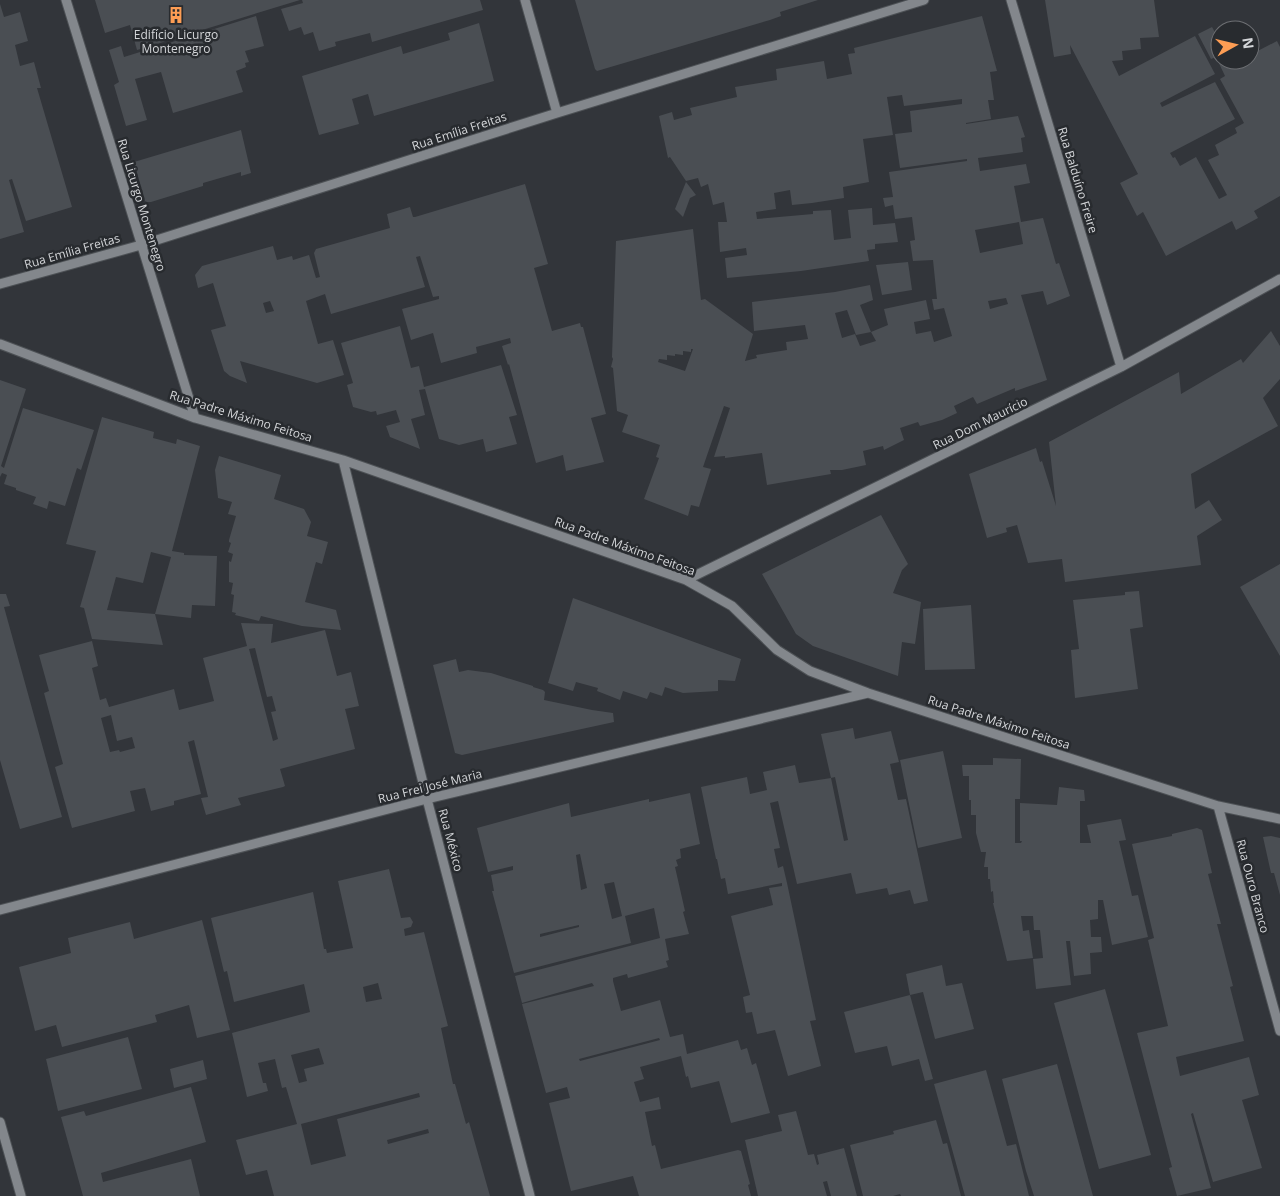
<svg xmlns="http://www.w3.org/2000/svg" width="1280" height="1196" viewBox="0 0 1280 1196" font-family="'Open Sans',sans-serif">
  <rect width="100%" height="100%" fill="#32353a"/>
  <path fill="#4a4e53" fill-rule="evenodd" d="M95 0H300L137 50 130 25 105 33Z
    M302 0H480L483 10 372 42 370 33 335 42 336 46 319 51 313 32 304 35 301 27 289 31 281 9 303 3Z
    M575 0H818L780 12 781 16 770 20 597 71 595 69Z
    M1045 0H1154L1159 37 1140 38 1141 49 1122 51 1123 60 1112 61 1119 76 1195 36 1215 74 1160 103 1162 107 1215 82 1235 119 1170 153 1173 158 1175 157 1180 166 1196 157 1219 199 1227 195 1208 160 1219 155 1215 145 1237 133 1235 128 1244 123 1220 79 1225 76 1216 57 1211 59 1198 34 1212 27 1220 41V60H1230L1232 64 1240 60H1250V55L1277 41 1280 47V196L1254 211 1258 218 1236 230 1232 221 1166 256 1143 212 1137 216 1120 183 1138 174 1070 45 1071 54 1054 57Z
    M0 4 4 17 20 12 28 41 15 45 20 66 34 62 41 88H37L72 207 26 221 12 179 9 180 24 232 0 239Z
    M256 16 264 46 245 51 249 62 245 63 246 67 236 71 243 92 173 113 161 72 135 79 147 120 126 126 114 85 119 82 109 50 121 46 124 57Z
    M982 16 997 71 990 72 994 100H988L991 119 966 123V124L1018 116 1025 137 1021 138 1023 152 978 158 980 171 1026 164 1030 183 1014 186 1021 222 1043 218 1056 264 1059 263 1070 296 1047 305 1043 291 1021 295 1047 380 1015 391V388L977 404 973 397 954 406 957 413 942 420 920 426 918 422 900 428 904 440 884 450 883 446 863 451 866 465 842 470H830L831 474 767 485 762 453 725 458V456L714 457 730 408 724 406 703 467 711 469 699 507 691 505 688 516 644 499 659 458 656 457 660 445 622 432 628 415 617 411 613 368 611 367 613 359 612 357 616 241 693 229 701 300 705 299 753 334 745 361 757 358 756 355 787 350 786 342 808 339 805 325 754 331 752 302 835 292 870 285 873 300 860 305 871 332 888 325 884 309 926 300 930 319 914 322 916 334 931 331 934 342 952 336 944 308 934 310 932 299H937L933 260 913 261 910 241 915 240 912 217 895 219 893 205 885 207 883 198 893 197 889 172 967 161V159L900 168 895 134 912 132 910 111 962 104V99L904 106 902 95 887 97 893 135 863 139 869 182 843 187 844 198 812 203 792 205 790 190 774 193 776 209 756 212 757 219 813 214V211L831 210 834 240 851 238 848 210 872 208 873 225 895 223 898 242 875 244V249L867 250 869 261 801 271 727 278 725 258 747 255 746 248 720 252 718 222H727L724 202 713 205 708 184 701 187 698 178 686 181 670 157 668 158 659 116 672 112 674 120 692 115 690 108 737 97 735 87 777 80 776 69 824 61 827 79 852 74 848 54 855 53 854 48ZM1019 222 1023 244 980 253 975 230ZM1006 298 1008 304 990 309 988 301ZM847 310 856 335 871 332 876 341 860 346 855 334 842 338 835 313ZM691 349H693L685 371 658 362 659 359 667 360V355L675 356V354L683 355V351L691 352Z
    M479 23 494 81 374 116 368 94 352 99 359 124 319 135 302 76 401 46 403 54 450 40 448 33Z
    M241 130 251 173 241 176V172L203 183V186L151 202H147L145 201 134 162Z
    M686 182 696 195 690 198 683 217 675 209Z
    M525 184 548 264 534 268 552 331 580 323 581 327H583L606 414 591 418 604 462 566 471 563 455 536 463 509 364 508 365 502 346 511 343 510 338 476 347 477 353 441 363 433 333 411 340 402 309 439 299V296L433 297 420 256 416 257 425 287 331 314 325 294 306 301 318 344 333 340 344 375 317 383 240 361 247 383 230 376 224 371 211 330 226 326 213 283 198 288 195 275 202 266 273 246 277 260 292 256 293 260 309 255 316 278 320 277 314 253 316 249 390 228 387 214 410 207 413 217H415ZM270 301 274 311 266 313 263 303Z
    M908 262 912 290 882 295 876 265Z
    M400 326 411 368 419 366 424 387 501 365 517 415 509 417 517 444 486 452 483 439 459 445 439 439 425 389 419 390 425 415 411 419 420 449 390 437 386 426 400 422 396 410 377 415 376 411 371 412 353 407 347 385 353 383 341 343Z
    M1271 331 1280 346V379L1263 398 1278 426 1191 474 1195 509 1209 500 1222 520 1197 536 1201 565 1065 582 1062 559 1028 563 1017 525 1006 528 1007 532 987 538 969 474 1036 448 1040 462 1042 461 1056 506 1049 442 1179 372 1181 394 1241 359 1243 363Z
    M0 380 26 389 1 466 4 468 23 408 94 430 81 470 77 468 65 506 49 501 47 509 33 504 36 497 16 490V488L4 484 7 475 2 473 0 477Z
    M102 417 154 432 153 438 176 444 177 439 200 446 172 551 184 553V555L217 556 215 606 192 605 191 618 155 614 171 557 151 552 143 583 116 577 107 610 155 614 163 645 92 639 84 608 80 607 96 551 66 544Z
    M219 456 281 475 274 499 304 509 311 522 307 536 328 542 322 564 316 562 305 602 336 610 341 630 302 626 261 616 259 621 235 615 236 613 232 612 234 595 231 594 233 583 229 582V561L231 562 233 554 228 552 231 543 229 542V540L236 516 228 514 232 502 218 498 215 470Z
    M881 515 908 564 902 570 893 593 921 602 915 644 902 642 898 676 813 646 796 634 762 574Z
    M1280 564V656L1240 587Z
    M1139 591 1143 627 1130 629 1138 689 1075 698 1071 650 1079 649 1073 600 1125 595V592Z
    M0 594H6L10 606 4 607 62 817 20 829 0 760Z
    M573 598 741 659 735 681 718 680V691L683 693 665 687 662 696 650 692 647 699 623 691 620 700 597 691 598 688 576 682 573 691 548 683Z
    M971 605 975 669 925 670 923 609Z
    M241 623 273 624 271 643 325 630 337 676 351 672 359 706 345 709 355 749 280 769 285 786 283 787 238 798 241 805 206 815 201 798 208 797 194 740 188 742 201 794 174 801V805L151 811 145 788 130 791 135 811 72 828 55 767 63 764 44 693 49 691 39 655 92 641 98 666 92 668 100 700 106 698 109 707 174 689 179 710 214 701 203 658 247 646ZM255 648 267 697 272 696 276 711 271 712 278 739 273 741 249 649ZM111 715 117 741 132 737 135 748 120 752 119 750 110 752 101 718Z
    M456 659 459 672 468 670 491 673 533 686V687L543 690 545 692 544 700 592 710 613 713 614 722 462 755 455 753 433 665Z
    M853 728 855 739 891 731 899 762 890 764 898 800 906 799 928 901 914 904 910 890 889 895 887 888 856 894 851 873 797 884 778 801 770 803 780 848 774 849 778 868 783 866 787 883 816 1020 810 1021 821 1066 788 1076 775 1030 757 1034 752 1012 746 1013 743 997 750 995 731 916 773 905 769 888 782 886V883L728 894 725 878 721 879 717 859H716L701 787 747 777 750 794 767 790 763 772 795 765 799 783 831 778 844 841 848 840 835 777 831 778 821 734Z
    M943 751 962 838 918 848 900 760Z
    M993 758 1021 759 1020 799H1015V843H1021L1022 841H1020V803L1057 805 1059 787 1084 790 1085 801H1080V843H1091L1087 825 1121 819 1126 840 1119 841 1132 896 1138 895 1148 937 1112 945 1103 900H1098V919L1090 920 1091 937H1101L1102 952 1090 953 1091 974 1074 976 1070 941H1066L1071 985 1036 989 1033 959 1043 958 1040 930H1034L1033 916H1021L1023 931 1029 930 1033 958 1007 961 993 903H994L993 891 991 892 990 879H988V867H984L986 852H981L976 833V815H971V800H969V776H963L962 765H993Z
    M690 793 700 844 680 849 681 858 676 860 678 866 675 867 685 911 683 912 689 934 665 939 669 960 666 961 668 967 628 978 627 974 613 978V981L621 1011 660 1000 670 1037 683 1034 687 1054 738 1040 741 1050 747 1048 752 1065 756 1063 770 1113 731 1123 719 1081 691 1088 688 1076 686 1077 681 1056 640 1067 644 1079 634 1082 640 1102 659 1097 661 1109 645 1112 652 1146 655 1145 661 1169 738 1150 741 1151 750 1184 748 1185 751 1196H639L633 1176 571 1191 549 1103 570 1098 567 1087 546 1093 522 1004 594 986 592 983 522 1003 515 976 660 938 654 908 625 916 631 943 514 973 492 891H494L491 875 513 870V866L488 872 477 828 569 803 571 817 649 799V802ZM580 854 587 888 581 890 576 855ZM614 882 622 916 612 919 604 884ZM579 925V927L540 937V934ZM659 1038 660 1040 580 1061 579 1059Z
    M1197 828 1202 830 1212 873 1208 874 1221 924H1217L1233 986 1230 987 1244 1041 1176 1057 1180 1076 1249 1057 1259 1095 1242 1100 1262 1168 1213 1182 1193 1113 1191 1114 1211 1188 1177 1196 1169 1168 1172 1167 1137 1033 1168 1026 1148 940 1154 938 1132 844 1172 836V834Z
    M1271 836 1280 838V895L1274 873H1271L1263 837Z
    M389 869 401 918 410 917 413 922 411 927 404 929 405 936 424 932 448 1026 441 1028 453 1084H455L466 1124 469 1122 490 1196H274L267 1170 246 1175 236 1140 297 1124 286 1087 282 1088 275 1059 258 1063 263 1083H266L268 1091 247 1097 232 1033 310 1012 304 984 234 1002 227 971 224 972 211 918 313 892 324 949H326L327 953 353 948 338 881ZM378 983 382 999 366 1002 363 987ZM319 1048 324 1064 304 1069 307 1081 299 1083 291 1055ZM419 1093 420 1097 337 1119 346 1156 311 1165 301 1124ZM428 1129 429 1133 388 1144 387 1140Z
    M202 920 230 1030 197 1038 189 1005 155 1015 157 1022 62 1047 56 1025 35 1031 19 967 71 953 68 938 130 922 134 939Z
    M942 965 946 986 962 983 974 1029 935 1039 923 992 910 995 933 1079 925 1081 919 1059 892 1066 887 1046 855 1053 844 1012 910 995 906 974Z
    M1105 989 1151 1155 1099 1169 1054 1003Z
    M128 1037 142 1089 58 1111 46 1059Z
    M203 1060 207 1079 174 1088 170 1069Z
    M1057 1064 1093 1196H1034L1026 1171 1002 1079Z
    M986 1070 1007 1146 1016 1144 1029 1196H965L934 1084Z
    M191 1087 206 1142 101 1173 103 1182 191 1159 200 1196H83L61 1117 84 1111 86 1116Z
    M796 1111 808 1155 814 1154 817 1165 819 1164 817 1155 844 1148 857 1196H831L827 1181 823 1182 827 1196H758L745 1140 782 1131 778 1115Z
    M936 1120 943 1144 947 1143 961 1196H901L900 1194 893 1196H863L850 1145 894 1134 893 1131Z"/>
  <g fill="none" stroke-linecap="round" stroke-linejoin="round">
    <g stroke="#4d5155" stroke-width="11">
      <path id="minor" d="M66 0 195 418
        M525 0 557 113
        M1011 0 1121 367
        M0 284 141 245 557 113 924 0
        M0 344 195 418 343 460 686 580 732 606 777 650 810 671 868 693 1218 806 1280 819
        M343 460 427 799 530 1196
        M686 580 1121 367 1280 279
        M1218 806 1280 1031
        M0 910 427 799 868 693
        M0 1122 21 1196"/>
    </g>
    <use href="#minor" stroke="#83878c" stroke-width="9"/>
  </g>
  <defs>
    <g id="building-bare" transform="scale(1.35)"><path d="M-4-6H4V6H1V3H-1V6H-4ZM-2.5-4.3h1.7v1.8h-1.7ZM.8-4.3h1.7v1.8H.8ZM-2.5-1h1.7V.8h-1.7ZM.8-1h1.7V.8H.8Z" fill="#fd9d54" stroke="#282b2f" stroke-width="2.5" paint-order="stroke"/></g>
  </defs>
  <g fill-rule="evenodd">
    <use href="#building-bare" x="176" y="15"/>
  </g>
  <g text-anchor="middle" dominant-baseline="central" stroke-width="5" stroke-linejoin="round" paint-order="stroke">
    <g font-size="12" fill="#d4d6d9" stroke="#282b2f">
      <text x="176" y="34">Edifício Licurgo<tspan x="176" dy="14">Montenegro</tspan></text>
    </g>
    <g font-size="12" fill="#d4d6d9" stroke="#282b2f">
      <text transform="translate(459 131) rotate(-18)">Rua Emília Freitas</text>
      <text transform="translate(1078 180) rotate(73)">Rua Balduíno Freire</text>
      <text transform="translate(142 205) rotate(73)">Rua Licurgo Montenegro</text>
      <text transform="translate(72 251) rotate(-16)">Rua Emília Freitas</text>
      <text transform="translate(241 416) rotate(17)">Rua Padre Máximo Feitosa</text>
      <text transform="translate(980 423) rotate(-26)">Rua Dom Maurício</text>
      <text transform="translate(625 546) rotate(20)">Rua Padre Máximo Feitosa</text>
      <text transform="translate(999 722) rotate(18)">Rua Padre Máximo Feitosa</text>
      <text transform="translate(430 786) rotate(-14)">Rua Frei José Maria</text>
      <text transform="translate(451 840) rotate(75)">Rua México</text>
      <text transform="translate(1253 886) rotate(75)">Rua Ouro Branco</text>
    </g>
  </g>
  <g transform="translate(1235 45) rotate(82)"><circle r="24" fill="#282b2f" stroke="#6d6f73"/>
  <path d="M0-4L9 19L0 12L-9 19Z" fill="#fd9d54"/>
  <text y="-8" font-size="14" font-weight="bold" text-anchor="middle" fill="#d4d6d9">N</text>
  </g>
</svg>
